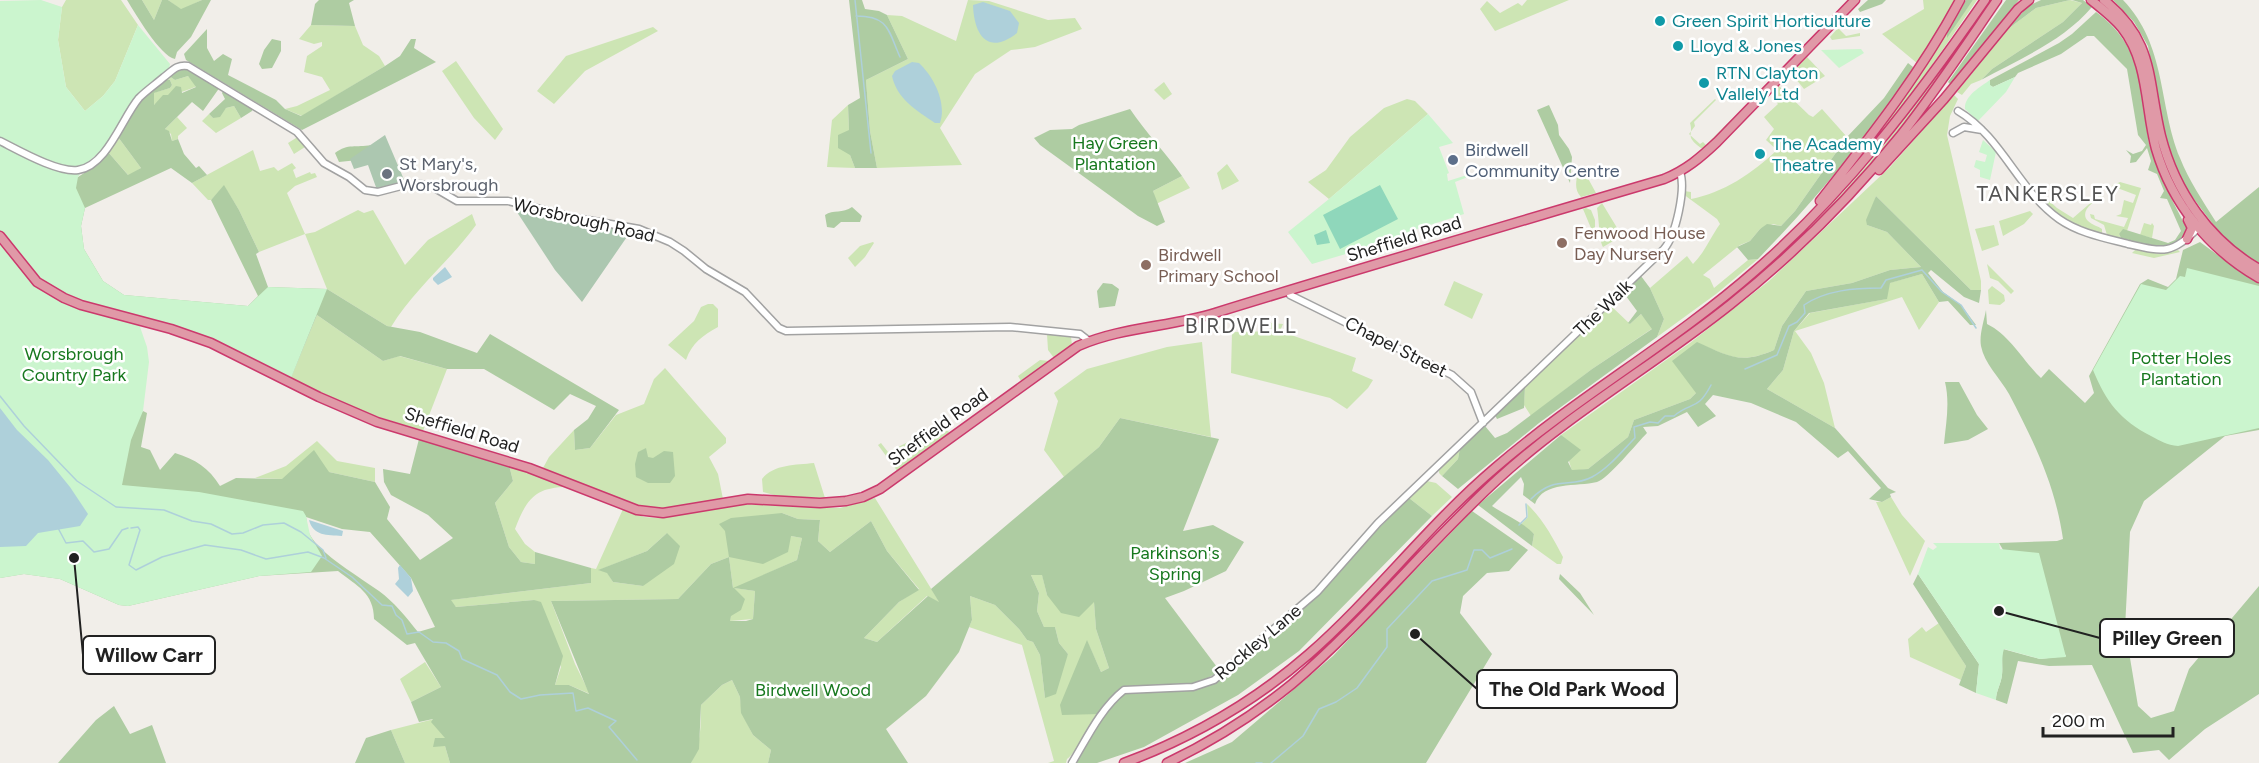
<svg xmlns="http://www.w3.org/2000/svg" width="2259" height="763" viewBox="0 0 2259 763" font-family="Figtree,sans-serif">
  <rect width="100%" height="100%" fill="#f1eee9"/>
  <path fill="#cde5b4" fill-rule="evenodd" d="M66 0H121L138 25 115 81 103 96 85 111 66 87 58 40 62 7Z
    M142 0H162L154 20Z
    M168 0H202L181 10Z
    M968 0 989 1 1048 20 1075 18 1082 29 1035 47 1011 50 975 74 940 128 962 165 877 168 870 131 866 80 908 59 887 15 902 16 956 41Z
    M1527 0H1569L1495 31 1480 9 1487 1 1500 13 1518 3 1522 6Z
    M1923 0H1956L1918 64 1882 34 1924 9Z
    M1973 0H1977L1908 100 1859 158 1909 90 1947 32V36Z
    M1992 0C1949 64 1905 126 1853 184 1835 203 1818 224 1797 239 1873 168 1932 84 1992 0Z
    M2070 0 2082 3 2063 22 1992 69 1981 80 1971 84 1962 95 1957 92 2008 29 2036 8Z
    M311 25 355 26 363 45 379 56 385 66 302 116 285 109 297 106 330 90 322 77 304 72 307 56 322 46V42L314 44 299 39Z
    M653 27 658 31 585 71 554 104 537 91 566 56Z
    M1838 28 1846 36 1860 33V36L1832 40 1830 37Z
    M1807 57 1825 76 1804 89 1791 73Z
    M456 61 503 129 495 140 474 118 442 71Z
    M169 76 175 80 188 76 197 86C182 93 167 95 154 105L153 93 170 88 172 85 170 80 166 79Z
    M1164 82 1172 94 1164 100 1154 90Z
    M1779 86 1809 115 1813 117 1822 109 1847 137 1795 211 1781 226 1773 224 1760 229 1750 241 1740 245 1703 275 1710 279 1714 288 1748 260 1758 259 1716 294 1657 337 1664 319 1650 288 1687 256 1693 264C1705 252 1710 238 1720 224L1717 219 1683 194 1684 191 1691 192V199C1723 193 1753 173 1777 150L1766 140 1774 129 1764 117 1778 104 1772 97Z
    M1954 95 1958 99 1950 116 1947 135 1981 281V290H1971L1876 196 1867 225 1887 232 1921 267 1890 270 1852 283 1806 291 1782 326 1774 350C1739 365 1730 356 1697 343L1696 393 1690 399 1634 420 1628 437 1588 469 1572 471 1561 435 1690 343 1769 281 1890 167Z
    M1407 99 1415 101 1428 114 1329 199 1308 182 1326 170 1350 137 1384 108Z
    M1715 99 1716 100 1694 122 1695 126 1689 134 1700 144 1703 142 1706 145 1732 119V122L1703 148H1701C1684 135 1694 136 1690 123Z
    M848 105 850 155 855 168 827 167 832 120Z
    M234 106 241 118 216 133 202 121 209 114 213 118 226 108Z
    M177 117 187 128 178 136V139L172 141 171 134 165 129Z
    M118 137 141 168 129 176 108 152Z
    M296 138H299L305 147 294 154 288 143Z
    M253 150 260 171 274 167 278 171 292 163 296 168 293 170 296 178 310 172 311 174 315 173 317 177 295 186 287 193 305 234 315 232 358 210 364 213 373 210 405 265 428 240 472 214 476 225C450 261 414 289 391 327L387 326 327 289 305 234 259 252 239 210 224 186 211 200H208L192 183Z
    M1227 164 1239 181 1222 190 1217 173Z
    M1584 171 1596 193 1581 197C1574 190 1576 181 1578 172Z
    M1182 176 1190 188 1156 204 1153 191Z
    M2120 182 2141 188 2127 231 2119 234 2121 238 2107 235 2104 225 2091 218 2090 214 2094 215 2095 219 2124 227 2128 218 2116 216 2121 214 2124 200 2133 203 2136 195 2112 186Z
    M2102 193 2101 198C2093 201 2079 212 2088 221 2092 225 2098 226 2102 229V233C2077 228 2057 215 2040 197H2045L2057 208 2073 218Z
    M1602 203 1622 236 1603 247C1599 240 1599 218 1597 208Z
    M1586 208 1591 210 1595 220V233H1593L1583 209Z
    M2030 211 2033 214 2024 224 2003 236 1999 221Z
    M2144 223 2151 225 2152 223 2154 226 2152 238 2140 235Z
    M1994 225 1999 245 1982 251 1975 229Z
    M873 242 874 243 865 257 855 267 848 258 860 246Z
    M2135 250 2160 254 2178 250 2180 252 2154 258 2132 253Z
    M1987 264 2014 291 2011 294 1998 281 1990 278Z
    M1922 274 1939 302 1919 330 1902 297 1795 331 1811 353 1824 383 1835 428 1767 389 1783 370 1794 331 1810 313 1886 299 1889 283Z
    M1454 281 1483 294 1472 319 1444 305Z
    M1992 286 2004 295 2005 301 2000 305 1989 304 1988 290Z
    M708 304H713L718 309V327C702 336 692 343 686 360L668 345 694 321 701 307Z
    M1610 305 1630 324 1641 314 1653 328 1592 369 1531 416 1524 405 1525 386Z
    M317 315 383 361 399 356 447 369 423 431 363 412 291 378Z
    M1271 323 1283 324 1280 331 1356 358 1352 371 1373 380 1368 388 1347 409 1330 398 1231 373 1232 332 1278 331 1271 329Z
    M1047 334 1071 337 1072 345 1054 358 1048 350Z
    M1202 342 1211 437 1120 418 1099 447 1064 477 1044 450 1058 401 1054 393 1087 369 1167 347Z
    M1040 360 1049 361 1021 381 1018 376Z
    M665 368 726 438V443L709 457 718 474 723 499 664 509 650 510 543 468 549 457 574 430 575 450 590 448 616 415 644 404 654 379Z
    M944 424 950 434 898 472 878 445 881 443 888 452Z
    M317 441 337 461 375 468V482L329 472 282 479 255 478 286 466Z
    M1460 448 1458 459 1442 476 1439 473V468Z
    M814 463 825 498 778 496 763 492 762 479C774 464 796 465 814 463Z
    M509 465 567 487C535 487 526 500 515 529L525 544 535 552V564L521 562 509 547 495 503 513 481Z
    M1427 481 1436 483 1452 497 1432 516 1409 498Z
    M1891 497 1902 515 1925 541 1910 576 1876 502H1882Z
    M875 498 940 603 927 596 877 642 864 638 899 602 919 589 887 551 871 521 830 552 818 541 820 520 798 519 782 513 791 536 802 538 797 560 735 588 755 591 753 619 730 621 733 588 729 557 711 564 678 599 551 601 575 664 590 694 569 685H555L561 667 534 600 456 607 450 600 591 583V568L596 569 623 509 644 517 657 518 737 504 840 508ZM667 533 643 586 613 582 607 572 599 570 647 551Z
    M1527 504C1543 519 1553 538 1563 557L1561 564H1557L1532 546 1534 534 1521 524 1528 517Z
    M1042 574 1047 595 1094 601 1096 629 1109 668 1101 672 1087 641 1100 714C1093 723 1074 755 1067 759L1066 763H1048L1054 761 1022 645 969 627 972 620 970 596 995 605 1019 629 1027 640 1033 642 1040 655 1045 698 1068 654 1059 643 1055 627H1044L1037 611 1039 593 1031 575Z
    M1939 623 1966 666 1961 680 1910 657 1908 639 1922 627 1926 632Z
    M425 662 441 687 411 702 400 679Z
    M732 680 740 697 742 713 753 735 771 750 768 763H691C701 744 701 726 701 705L722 685Z
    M434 719 446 739 445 746 450 763H405L391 730Z"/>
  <path fill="#aecca2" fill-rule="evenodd" d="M127 0H142L154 20 162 0H168L181 9 202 0H211L191 37 177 52 175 59C160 56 135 13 127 0Z
    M319 0H354L349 3 355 26 311 25 315 4Z
    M849 0H862L865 9 879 11 887 15 908 59 866 80 870 131 877 168H855L850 155 838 148V135L849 130 848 105 860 98Z
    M1868 0H1886L1882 4 1860 12 1858 9Z
    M1966 0H1973L1947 38V32Z
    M2006 0H2019L1951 85 1948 82Z
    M2041 0H2070L2036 8 2008 29 2028 6Z
    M2072 0H2083L2092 7C2063 41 2020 59 1981 80L1992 69 2063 22 2082 3Z
    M2113 0H2123C2167 46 2158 104 2180 158 2189 181 2203 201 2216 222L2259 187V266L2231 248 2184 186 2169 154 2148 46 2134 22Z
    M2096 12C2118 28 2129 45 2138 70L2149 144 2153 150 2171 198 2188 231C2171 257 2147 244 2121 238L2119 234 2123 229 2168 243 2175 240 2181 231 2167 199 2160 198 2164 191 2157 174 2148 170 2151 161 2147 148 2136 162 2130 163 2131 156 2126 150 2133 154 2142 151 2146 145 2138 135 2127 69 2094 36H2087L2061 54 2018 73 2015 77 1993 87 1989 85 1990 80 2059 43 2072 34Z
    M207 29V48L214 61 223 54 232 59 228 75 276 100 285 109 301 116 385 66 400 56 411 39H416L414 48 436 62 302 130 186 60 184 54Z
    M272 39 281 41V51L272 68 262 69 259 64 264 50Z
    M1908 63 1913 67 1912 72C1866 139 1815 200 1758 259L1748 260 1737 247 1750 241 1760 229 1767 224 1781 226 1795 211 1847 137 1884 98Z
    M187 68 220 87 203 111 192 102 165 129 169 131 172 141 178 139 184 154 196 168 199 166 207 175 192 183 171 168 85 208 81 226 84 249 103 281 124 295 248 306 258 296 211 200 224 185 239 210 259 252 256 254 268 287 327 289 387 326 420 332 477 353 490 334 619 410 590 448 575 450 574 430 588 419 596 406 570 394 554 410 484 369H447L400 356 383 361 317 315 291 378 207 337 95 305 62 173 78 177 95 166 108 152 128 175 141 168 118 137 141 100 166 79 170 80 172 85 170 88 154 93V105L163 95H168L176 86 181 87 182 93 196 87 188 76 175 80 169 76 176 70Z
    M224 89 253 107 252 111 241 118 234 106 226 108 220 117 213 118 209 114 225 99 222 93Z
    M1549 105 1558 125 1559 135 1569 149 1572 157 1570 183 1537 110Z
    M1130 109C1146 133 1166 153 1182 176L1153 191 1165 222 1157 226 1138 216 1040 145 1034 138 1050 130 1072 129 1079 125Z
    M371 145 358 160 339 162 335 153C348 143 356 148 371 145Z
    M1876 196 1971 290H1981L1979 303 1964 297 1931 270 1928 273 1943 292 1961 305 1976 325H1970L1948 301 1939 302 1922 274 1890 283 1887 299 1809 313 1794 331 1783 370 1767 389 1835 428 1888 488 1896 492 1890 494 1891 497 1882 502 1869 499 1881 488 1848 451 1838 458 1796 422 1751 403 1713 395 1705 404 1716 416 1698 427 1687 412 1658 426 1643 427 1647 433C1637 443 1608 479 1597 482 1577 487 1543 481 1535 504L1523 495 1524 484 1521 477 1492 506C1505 515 1523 522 1534 534L1532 546 1478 505 1561 435 1581 450 1568 462 1572 470 1588 469 1628 437 1634 420 1690 399 1696 393 1672 361 1697 342C1729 356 1740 365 1774 350L1782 326 1806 291 1852 283 1890 270 1921 267 1887 232 1867 225 1866 220Z
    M852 207 862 216 860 222H841L834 228 827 227 825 215C833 209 843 214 852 207Z
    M2200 242 2238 270 2259 280V430L2225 436 2144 501 2130 532 2125 628 2138 706 2151 718 2174 711 2189 669 2259 586V694L2205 729 2169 760 2159 750 2133 753 2092 665 2049 666 2018 661 2007 704 1996 700C1996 691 2001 684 2002 675 2003 666 2001 658 2003 649L2040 659 2066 656 1999 543 2057 541 2063 539C2055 484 2034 442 2009 394 2000 378 1984 363 1981 346 1979 335 1984 321 1986 310L1987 324C2010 335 2023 361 2041 378L2049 369 2085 403 2094 393 2089 376 2140 284 2148 279 2168 287 2176 279 2183 250Z
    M1641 276 1650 288 1664 319 1657 337 1539 423 1458 489 1442 476 1458 459 1460 448 1485 426 1495 438 1507 433 1592 369 1652 329 1641 314 1630 324 1628 323 1637 311 1623 292Z
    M1103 283 1112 284 1119 289 1115 306 1099 308 1097 291Z
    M1945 382H1959L1977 415 1988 429 1968 440 1944 444C1946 423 1950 403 1945 382Z
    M1525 386 1524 408 1497 419 1495 415Z
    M0 388 120 432 143 411 147 413 141 447 150 450 160 470 175 453C195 459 209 468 220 486L236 478 282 479 314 450 329 472 375 482 390 507 387 519 420 560 453 538 428 515 391 495 384 482 383 469 410 474 419 439 509 465 513 481 495 503 509 547 521 562 535 564V552L591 568V583L451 600 456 607 534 600 541 602 563 656 555 685H569L589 694 551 601 678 599 711 564 729 557 725 531 719 524 731 518 782 513 798 519 820 520 818 541 830 552 871 521 887 551 919 590 899 602 864 638 877 642 928 596 939 602 931 589 1099 447 1120 418 1219 439 1183 531 1213 525 1244 542 1226 571 1184 591 1165 598 1220 671 1199 683 1125 687 1115 694 1100 714 1062 715 1060 705 1087 640 1101 672 1109 668 1096 629 1094 602 1079 617 1061 613 1047 595 1042 575H1031L1039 593 1037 611 1044 627H1055L1059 643 1068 654 1056 694 1045 698 1040 655 1033 642 1027 640 1019 629 995 605 970 596 972 620 959 652 926 696 886 729 908 763H768L771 750 753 735 741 713 740 697 732 680 722 685 701 705 699 749 691 763H450L445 746 433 747 435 738H445L431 722 433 719 419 722 411 702 441 687 415 643 407 645 374 619C374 593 357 586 338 571L259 576 128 606 119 605 60 579 24 574 0 578ZM306 517 342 529 370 532 411 578 435 627 418 632C406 617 394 602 379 591 361 578 320 554 310 535 307 530 307 522 306 517ZM791 536 802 538 797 560 733 588 729 557 763 564 788 552ZM734 588 755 591 753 619 746 621H730L731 616 741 610 745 599Z
    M646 448 648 457 653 458 664 451 673 452 675 476 670 483H648L636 477 635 464 638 452Z
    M1409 498 1432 516 1299 651 1238 695 1144 747 1097 763H1076C1084 747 1109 702 1124 694 1137 687 1165 692 1180 691 1193 691 1204 687 1216 681L1319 595 1347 560Z
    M1472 511 1528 550 1509 571 1487 573 1463 596 1460 613 1492 654 1426 763H1185L1232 742 1333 656Z
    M667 533 680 546 674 564 643 586 613 582 607 573 598 570 647 551Z
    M1560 574 1580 593 1594 615 1559 579Z
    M1918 574 1979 664 1976 693 1959 685 1966 666 1913 584Z
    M114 706 130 734 152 725 166 763H58L96 720Z
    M391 730 405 763H355L366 738Z"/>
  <path fill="#acc7b0" d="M385 135 405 182 377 190 368 165 354 169 350 159Z
    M513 206 631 231 582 302 555 270Z"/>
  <path fill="#cbf5ce" d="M41 0 62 7 58 40 66 87 85 111 103 96 115 81 138 25 170 64 169 69 134 100 102 150 89 161 78 177 76 188 85 208 81 226 84 249 103 281 124 295 248 306 268 287 327 289 291 378 207 337 139 324 147 347 149 362 143 411 131 440 122 485 199 492 303 511 306 516 310 535 322 556 311 572 259 576 128 606 119 605 60 579 24 574 0 578V1Z
    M1861 49 1864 53 1839 68 1821 50Z
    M2015 77 2006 92 1978 121 1965 109C1964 96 1980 87 1990 80V85L1993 87Z
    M1428 114 1453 143 1439 147 1449 173 1447 174 1448 181 1467 175 1468 177 1455 182 1464 214 1402 234 1403 237 1312 264 1288 232 1329 199Z
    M1983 140 1996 152 1990 180 1980 177V170L1974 167 1976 160 1985 162 1987 155 1979 152Z
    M2187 268 2259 286V428L2178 446C2167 445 2160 441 2151 436 2120 420 2106 402 2093 370L2141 284 2166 290 2180 276 2185 277Z
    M1933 543H1999L2000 549 2039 553 2066 657 2040 659 2004 649C2001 658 2003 666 2002 675 2001 684 1996 691 1996 700L1976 693 1979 664 1918 574 1928 547 1933 550 1937 547Z"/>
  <path fill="#8fd7bb" d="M1380 185 1398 219 1340 249 1323 215Z
    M1326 230 1330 243 1317 245 1314 235Z"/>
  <path fill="#aed0da" d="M983 2 1010 11 1019 23 1017 33C988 56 974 35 973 5Z
    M912 62 919 63C934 77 947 103 940 123H935C916 110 897 99 892 76L895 71Z
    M445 267 452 277 438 285 433 280V278Z
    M0 408 17 430 48 460 70 487 88 514 80 526 38 533 26 546 0 547Z
    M309 520 343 531 342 536C327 535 313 536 309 520Z
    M400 565 411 578 413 591 408 597 395 584 399 579 398 568Z"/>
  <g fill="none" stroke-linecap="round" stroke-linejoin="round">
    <path stroke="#aed0da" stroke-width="1.5" d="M855 0 871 153
      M856 16C889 16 888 30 900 57
      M1745 369 1777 355 1789 326 1797 322 1805 313 1804 305C1826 290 1855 288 1881 288L1886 280 1922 270 1942 292 1961 305 1976 328
      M0 396 24 426 77 481 116 507 164 510 192 521 211 524 232 534 243 533 263 525 284 523 301 532 323 550 326 558
      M1531 499C1556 474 1570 489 1592 477 1609 468 1622 451 1635 438L1634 427 1650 422 1658 423 1665 416H1674C1691 401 1697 412 1711 385
      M1519 525 1527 517 1526 504
      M58 528 66 543 83 541 94 552 109 549 122 530 128 528
      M131 528 138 527 140 530 129 565 136 570 162 557 205 545 241 550 266 559 308 552 324 558 352 577 382 605 392 606 396 615 402 620 407 634 419 632 433 642 446 643 459 651 462 659 497 675 510 692 521 699 540 695 573 693 576 711 588 708 616 721 609 727 637 760
      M1256 763H1262
      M1271 763 1303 736 1319 709 1336 702 1357 688 1387 647V629L1432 581 1467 570 1474 550H1482L1490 558 1512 549"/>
    <g stroke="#a2a2a2" stroke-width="9">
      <path id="minor" d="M1958 111C2002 137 2018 190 2059 219 2079 233 2105 238 2128 244 2163 252 2172 255 2198 228
        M1953 133 1964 127 1982 130
        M0 141C18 150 58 173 78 170 107 166 122 118 139 98 147 90 156 84 164 77 172 71 177 64 188 66L297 132 324 163 349 177 365 190 378 192 405 185 420 184 433 187 457 201H508L582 219 639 229 670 242 684 251 706 269 745 292 779 328 786 331 1010 327 1080 334 1089 341
        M1289 291 1290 295 1452 375 1471 392 1483 423
        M1072 763C1087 738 1101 708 1124 690L1193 687 1214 680 1317 592 1378 523 1664 249C1676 235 1686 189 1680 172"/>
    </g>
    <g stroke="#cb396c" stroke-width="11">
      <path id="highway" d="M2091 0C2102 9 2113 17 2122 28 2149 62 2145 109 2156 149 2172 204 2210 250 2259 278
        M2104 0C2155 41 2147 78 2161 136 2175 191 2209 240 2259 269
        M1879 170 1944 99 2018 9 2029 0
        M1820 201C1871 136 1921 73 1960 0
        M0 236 37 282 64 298 81 305 171 329 211 343 319 397 377 422 529 468 637 510 663 513 748 499 820 503 846 501 863 497 880 489 1078 346C1121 327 1170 327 1215 313 1364 267 1514 223 1664 179 1686 170 1700 158 1717 142L1855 0
        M2187 239 2192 228 2188 220
        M1124 763C1191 738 1255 701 1309 654 1375 596 1428 525 1495 468 1577 397 1673 343 1755 271 1846 192 1917 98 1985 0
        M1167 763C1211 742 1254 715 1292 684 1366 621 1427 544 1498 479 1570 413 1656 364 1731 304 1794 254 1851 197 1901 135 1935 92 1966 45 1997 0"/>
    </g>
    <use href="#minor" stroke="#fff" stroke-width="6"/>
    <use href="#highway" stroke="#e099a7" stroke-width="8"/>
  </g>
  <g fill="#0f9aa8" stroke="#fff" stroke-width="2">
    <circle cx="1660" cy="21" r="6"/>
    <circle cx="1678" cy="46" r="6"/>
    <circle cx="1704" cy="83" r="6"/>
    <circle cx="1760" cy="154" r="6"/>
  </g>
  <circle fill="#5c6f8a" stroke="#fff" stroke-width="2" cx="1453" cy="160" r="6"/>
  <circle fill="#6b7280" stroke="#fff" stroke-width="2" cx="387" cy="174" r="6"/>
  <g fill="#8d6e63" stroke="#fff" stroke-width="2">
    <circle cx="1562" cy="243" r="6"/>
    <circle cx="1146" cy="265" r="6"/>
  </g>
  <g text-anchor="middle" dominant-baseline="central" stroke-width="5" stroke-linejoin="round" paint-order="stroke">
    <g font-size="18" fill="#0d838f" stroke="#fff" text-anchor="start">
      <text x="1672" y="21">Green Spirit Horticulture</text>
      <text x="1690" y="46">Lloyd &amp; Jones</text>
      <text x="1716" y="73">RTN Clayton<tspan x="1716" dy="21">Vallely Ltd</tspan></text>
      <text x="1772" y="144">The Academy<tspan x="1772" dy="21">Theatre</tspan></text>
    </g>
    <g font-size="18" fill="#17781e" stroke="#fff">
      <text x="1115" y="143">Hay Green<tspan x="1115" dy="21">Plantation</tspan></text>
      <text x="74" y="354">Worsbrough<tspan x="74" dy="21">Country Park</tspan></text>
      <text x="2181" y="358">Potter Holes<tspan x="2181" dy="21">Plantation</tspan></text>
      <text x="1175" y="553">Parkinson's<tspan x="1175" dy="21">Spring</tspan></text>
      <text x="813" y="690">Birdwell Wood</text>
    </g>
    <g font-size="18" fill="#4e5e75" stroke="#fff" text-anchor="start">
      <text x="1465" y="150">Birdwell<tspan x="1465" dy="21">Community Centre</tspan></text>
    </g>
    <g font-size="18" fill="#5b616d" stroke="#fff" text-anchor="start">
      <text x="399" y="164">St Mary's,<tspan x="399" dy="21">Worsbrough</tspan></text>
    </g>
    <g font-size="18" fill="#212121" stroke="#fff">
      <text transform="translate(584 220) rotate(13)">Worsbrough Road</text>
      <text transform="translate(1404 239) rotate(-17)">Sheffield Road</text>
      <text transform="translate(1603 308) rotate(-44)">The Walk</text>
      <text transform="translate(1396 347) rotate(27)">Chapel Street</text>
      <text transform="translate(938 427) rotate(-36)">Sheffield Road</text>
      <text transform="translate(462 430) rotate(17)">Sheffield Road</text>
      <text transform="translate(1258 642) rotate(-40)">Rockley Lane</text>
    </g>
    <g font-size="18" fill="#785e54" stroke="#fff" text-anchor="start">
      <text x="1574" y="233">Fenwood House<tspan x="1574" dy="21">Day Nursery</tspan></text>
      <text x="1158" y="255">Birdwell<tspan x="1158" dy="21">Primary School</tspan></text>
    </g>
    <g font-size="21" letter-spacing="1.5" fill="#545454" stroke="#fff">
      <text x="2048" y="193">TANKERSLEY</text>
      <text x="1241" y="325">BIRDWELL</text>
    </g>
  </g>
  <path fill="none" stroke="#212121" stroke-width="2" d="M1999 611L2100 638M74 558L83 655M1415 634L1477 689"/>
  <g fill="#212121" stroke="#fff" stroke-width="2">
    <circle cx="1999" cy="611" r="6"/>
    <circle cx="74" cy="558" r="6"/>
    <circle cx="1415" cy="634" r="6"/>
  </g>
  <g fill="#fff" stroke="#212121" stroke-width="2">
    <rect x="2100" y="619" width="134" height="38" rx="6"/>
    <rect x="83" y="636" width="132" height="38" rx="6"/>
    <rect x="1477" y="670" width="200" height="38" rx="6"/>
  </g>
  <g font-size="20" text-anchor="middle" font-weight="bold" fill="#212121">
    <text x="2167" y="645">Pilley Green</text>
    <text x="149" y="662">Willow Carr</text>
    <text x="1577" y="696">The Old Park Wood</text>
  </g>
  <path d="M2043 727v9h130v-9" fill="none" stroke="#212121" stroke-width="3"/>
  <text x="2052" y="727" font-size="18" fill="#212121" stroke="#ffffff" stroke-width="4.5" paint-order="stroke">200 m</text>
</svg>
